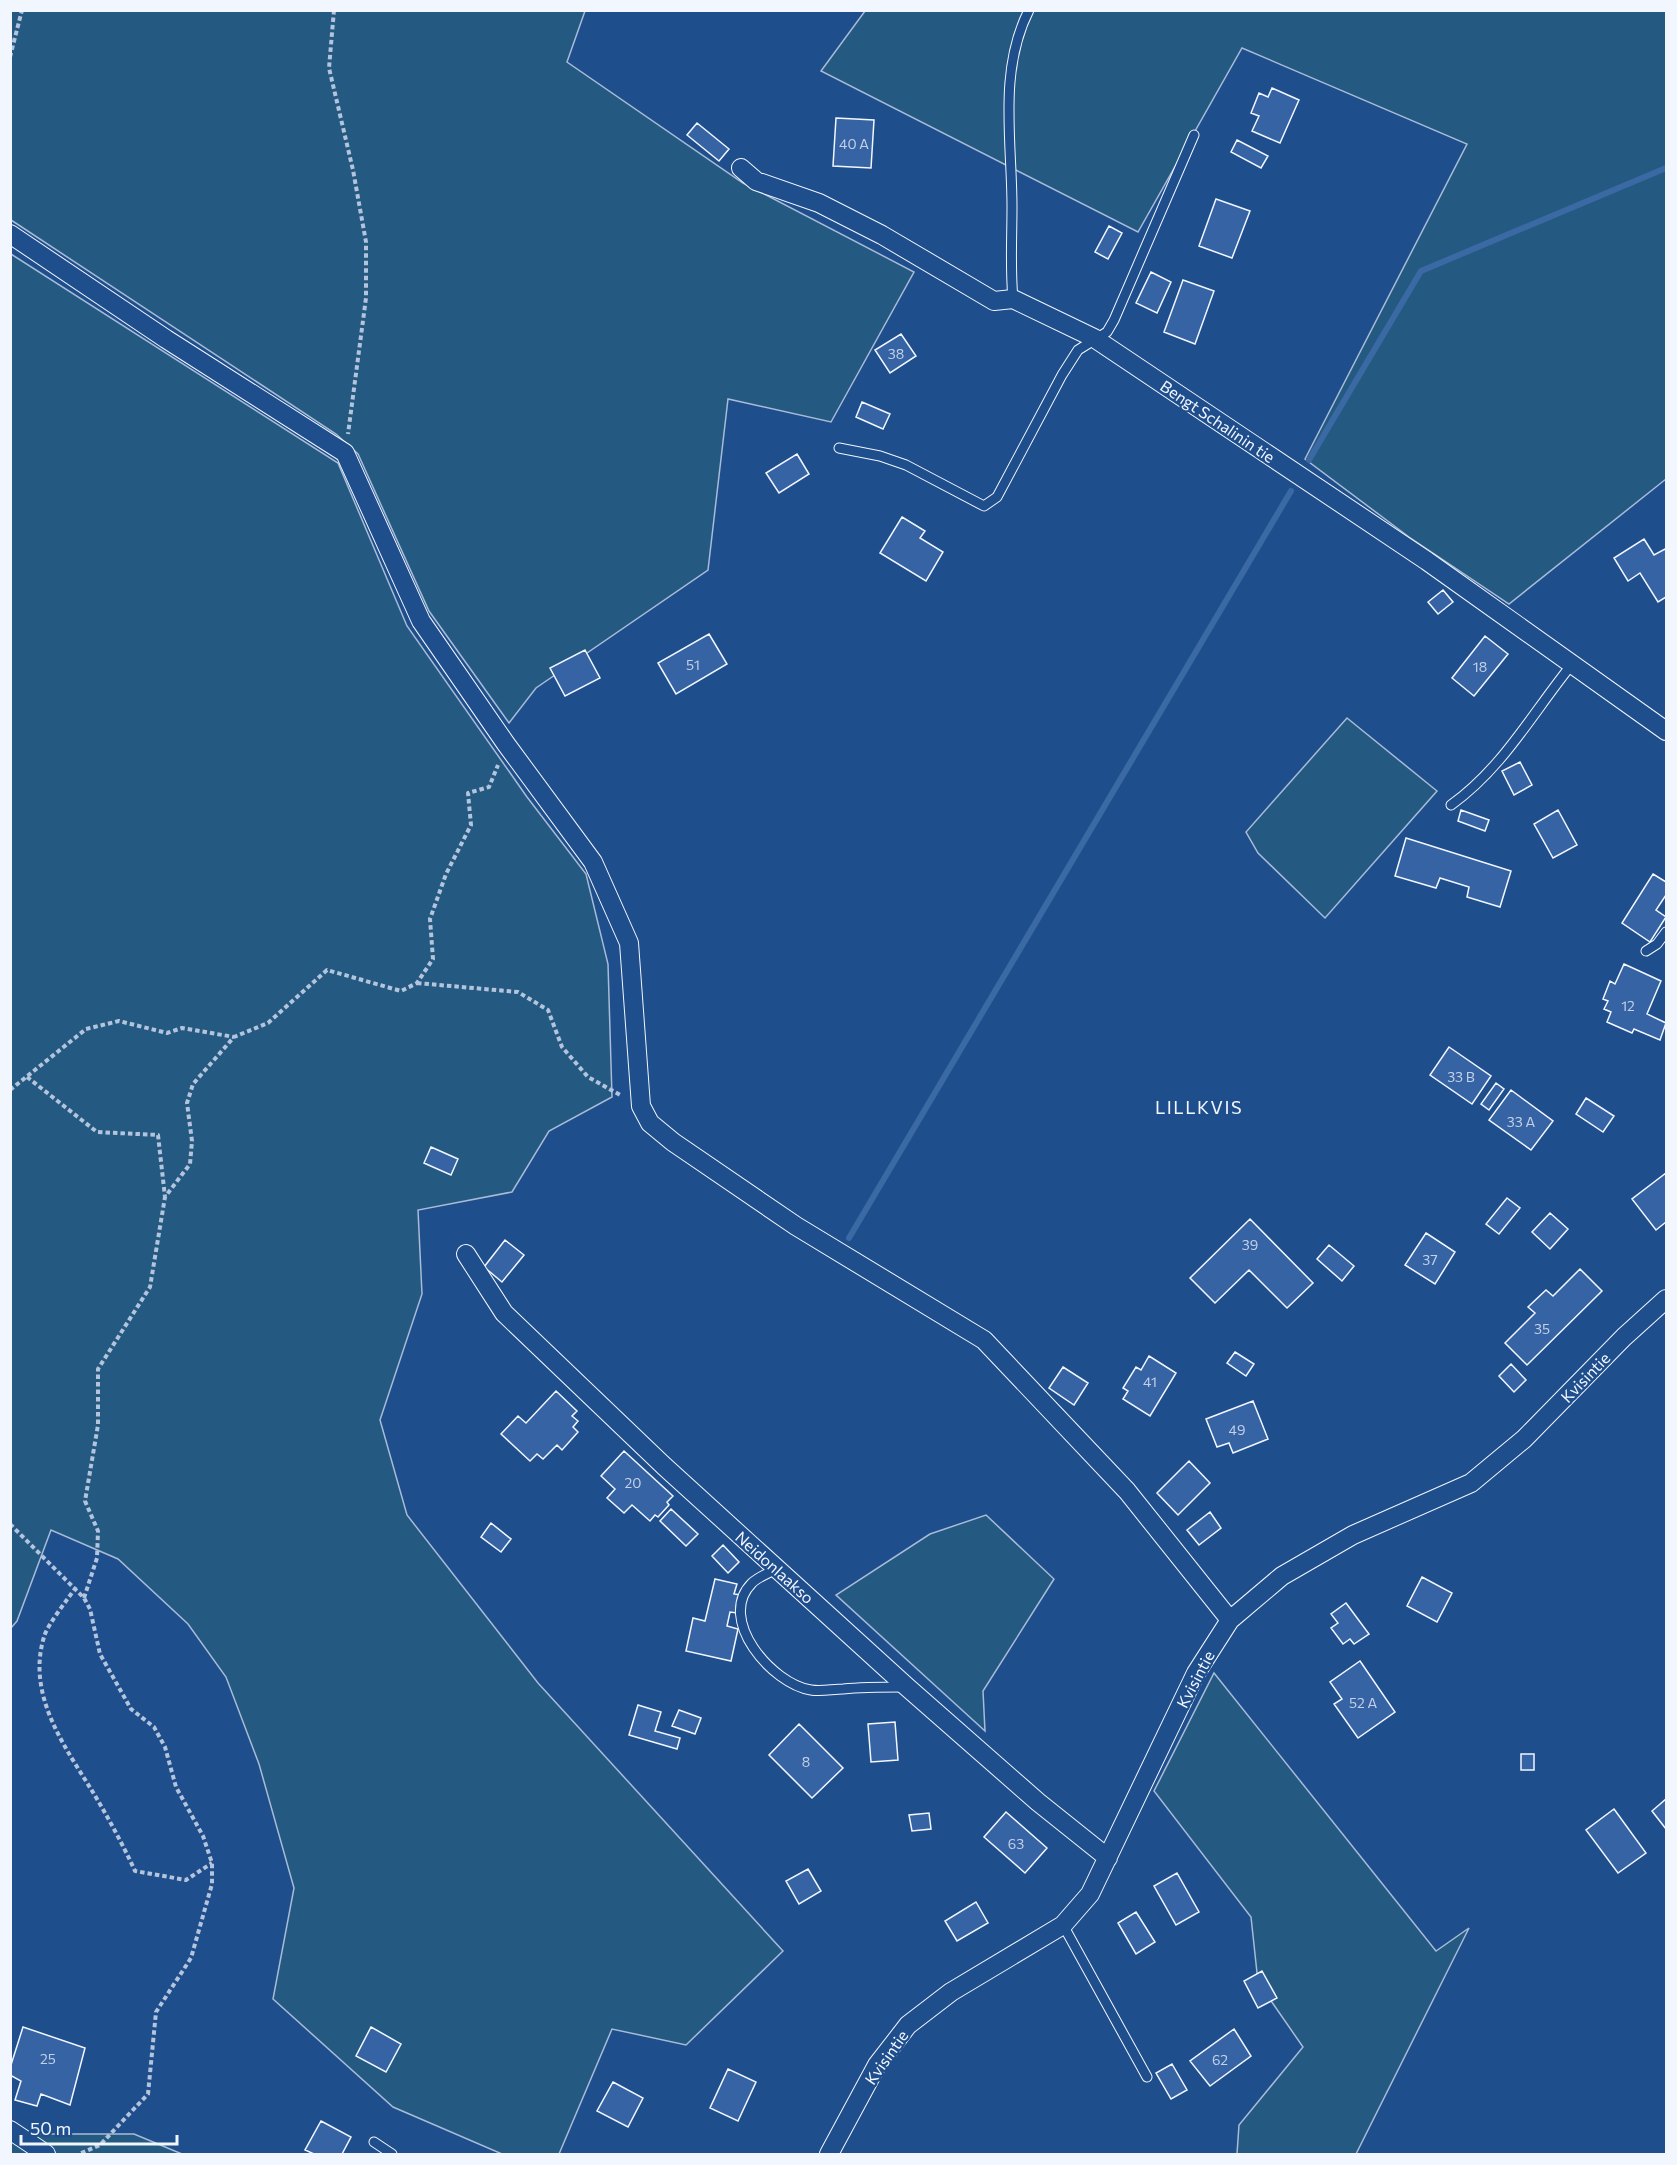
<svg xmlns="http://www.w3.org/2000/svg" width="1677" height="2165" viewBox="0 0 1677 2165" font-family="Commissioner,sans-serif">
  <rect width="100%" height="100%" fill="#1f4e8c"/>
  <path fill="#245a82" stroke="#a8bbd7" stroke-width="1.5" d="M10 11H585L567 62 743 183 914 272 831 422 728 399 708 570 536 688 509 723 429 611 358 454 336 434 11 220Z
    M865 11H1666V479L1509 604 1409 537 1305 459 1467 144 1242 48 1138 232 821 71Z
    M11 254 338 463 407 626 527 797 586 874 608 964 612 1097 549 1131 512 1192 418 1210 422 1294 380 1420 407 1515 538 1683 783 1951 686 2045 612 2029 559 2154H502L393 2107 273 1999 294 1888 259 1764 226 1677 188 1624 118 1559 51 1530 17 1621 11 1628Z
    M1347 718 1437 791 1325 918 1258 853 1246 832Z
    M986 1515 1054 1579 983 1691 985 1731 836 1595 930 1534Z
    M1214 1673 1436 1951 1469 1928 1356 2154H1237L1239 2125 1303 2047 1258 1982 1251 1917 1154 1791Z
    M10 2120 31 2134H134L182 2154H11Z"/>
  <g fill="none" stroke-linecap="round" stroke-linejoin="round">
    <path stroke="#3b69a3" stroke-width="6" d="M1309 460 1421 271 1666 168
      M849 1238 1291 491"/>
  </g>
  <path fill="#3563a3" stroke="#f2f6ff" stroke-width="1.5" d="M1272 88 1299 100 1280 143 1252 131 1259 116 1251 113 1259 93 1268 97Z
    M836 118 874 120 871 168 833 166Z
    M697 123 729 149 719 161 687 135Z
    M1237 140 1268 156 1261 168 1231 152Z
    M1216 199 1250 211 1232 258 1199 246Z
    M1109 226 1122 233 1108 259 1095 252Z
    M1151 272 1171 282 1157 313 1136 303Z
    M1183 280 1214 291 1195 344 1164 332Z
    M901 334 916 356 890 373 875 350Z
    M862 402 890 414 883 429 856 417Z
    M797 454 809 474 779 493 766 473Z
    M902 517 925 531 920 538 943 552 926 581 880 553Z
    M1644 539 1654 555 1665 549 1666 551V597L1658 602 1640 573 1628 581 1614 558Z
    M1443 590 1453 602 1438 614 1428 602Z
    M709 634 727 664 676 694 658 663Z
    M1485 636 1508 654 1474 696 1452 678Z
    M585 650 600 678 565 696 550 668Z
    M1520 762 1532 785 1514 795 1502 771Z
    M1461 810 1489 820 1485 831 1458 821Z
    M1558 810 1577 845 1553 858 1534 824Z
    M1406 838 1511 871 1500 907 1467 897 1469 887 1440 878 1436 888 1395 876Z
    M1653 874 1666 882V895L1656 910 1666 917 1650 942 1622 923Z
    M1624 964 1661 981 1647 1014 1666 1023 1660 1040 1634 1029 1632 1033 1607 1022 1611 1012 1604 1009 1608 1001 1603 999 1610 981 1615 984Z
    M1449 1047 1491 1076 1472 1104 1430 1075Z
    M1496 1083 1504 1089 1489 1110 1481 1104Z
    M1511 1090 1553 1121 1531 1150 1489 1120Z
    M1586 1098 1614 1116 1603 1132 1576 1114Z
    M431 1147 458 1159 451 1175 424 1163Z
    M1666 1173V1222L1656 1230 1632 1199Z
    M1507 1198 1520 1208 1499 1234 1486 1224Z
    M1550 1213 1568 1229 1550 1249 1532 1232Z
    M1250 1219 1313 1283 1287 1308 1249 1270 1215 1303 1190 1278Z
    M1426 1233 1455 1252 1435 1284 1405 1265Z
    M505 1240 524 1255 502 1282 484 1267Z
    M1329 1245 1354 1266 1342 1281 1317 1259Z
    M1580 1269 1602 1291 1527 1365 1505 1343 1535 1313 1528 1307 1546 1290 1553 1296Z
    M1235 1352 1254 1364 1246 1376 1227 1363Z
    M1149 1356 1176 1373 1150 1416 1123 1399 1128 1391 1123 1388 1136 1367 1141 1370Z
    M1511 1364 1526 1380 1514 1392 1499 1376Z
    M1063 1367 1088 1383 1074 1405 1049 1388Z
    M556 1391 577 1411 572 1416 578 1421 573 1427 578 1432 562 1450 557 1445 543 1459 537 1454 530 1461 501 1434 518 1416 526 1423Z
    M1253 1401 1268 1439 1233 1453 1229 1443 1217 1447 1206 1419Z
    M624 1451 673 1496 667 1502 669 1505 658 1517 655 1515 650 1521 632 1505 624 1513 607 1498 615 1489 601 1476Z
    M1189 1461 1210 1483 1178 1515 1157 1493Z
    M671 1509 698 1534 686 1546 660 1521Z
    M1210 1512 1221 1528 1199 1545 1187 1530Z
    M491 1523 511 1539 501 1552 481 1537Z
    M723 1545 739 1562 728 1573 712 1556Z
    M1422 1577 1452 1593 1437 1622 1407 1606Z
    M715 1579 737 1584 734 1594 741 1595 737 1613 730 1612 727 1626 738 1629 731 1661 686 1651 693 1618 705 1621Z
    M1346 1603 1369 1634 1354 1644 1350 1639 1343 1644 1331 1628 1338 1623 1331 1614Z
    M1360 1661 1395 1712 1358 1738 1334 1704 1342 1699 1330 1682Z
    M638 1705 661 1712 655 1731 680 1738 677 1749 629 1735Z
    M679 1710 701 1718 695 1734 672 1726Z
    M895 1722 898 1760 871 1762 868 1724Z
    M799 1724 843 1768 812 1798 769 1755Z
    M1521 1754H1534V1770H1521Z
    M1666 1799V1829L1652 1811Z
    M1614 1809 1646 1853 1618 1873 1586 1830Z
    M1006 1812 1047 1848 1025 1873 984 1837Z
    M929 1813 931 1829 912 1831 909 1815Z
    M808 1869 821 1891 799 1904 786 1881Z
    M1177 1873 1199 1912 1176 1925 1154 1886Z
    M976 1902 988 1923 957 1941 945 1921Z
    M1136 1912 1155 1942 1136 1954 1118 1923Z
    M1262 1971 1277 1998 1258 2008 1244 1981Z
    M23 2027 85 2048 70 2105 41 2094 37 2106 15 2100 21 2081 10 2075V2068Z
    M371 2027 401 2044 386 2072 356 2056Z
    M1234 2029 1251 2056 1210 2086 1190 2061Z
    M1172 2064 1187 2090 1171 2099 1156 2073Z
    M728 2069 756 2082 738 2121 710 2108Z
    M613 2082 643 2098 628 2127 597 2111Z
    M321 2121 351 2137 342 2154H314L305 2150Z"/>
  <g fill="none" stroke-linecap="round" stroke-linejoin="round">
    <g stroke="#f2f6ff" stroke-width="11">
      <path id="service" d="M1013 299C1010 268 1012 238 1012 207 1012 141 998 71 1029 10
        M839 448 880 456 906 465 984 506 997 497 1062 375 1078 350 1107 332 1114 320 1194 135
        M1451 805C1503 768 1533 712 1573 663
        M1646 951 1657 944 1666 932
        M776 1569C769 1573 758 1577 752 1583 716 1619 772 1684 811 1690 821 1692 833 1689 843 1689 863 1687 883 1687 903 1687
        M1063 1925 1147 2077
        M374 2142 392 2154"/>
    </g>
    <g stroke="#f2f6ff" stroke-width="20">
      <path id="minor" d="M741 168 756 181 819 203 882 235 994 301 1013 299 1094 338 1427 561 1666 731
        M10 234 166 339 345 453 421 621 506 744 593 862 629 943 641 1106 650 1123 673 1142 796 1226 984 1340 1127 1491 1230 1620
        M466 1254 504 1313 664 1466 907 1687 1038 1802 1108 1858
        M10 2130 46 2154
        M829 2154 877 2065 908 2025 951 1992 1063 1925 1090 1894 1196 1673 1230 1620 1282 1576 1353 1535 1471 1483 1524 1439 1624 1337 1666 1299"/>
    </g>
    <path stroke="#b3c4dc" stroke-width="4" stroke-dasharray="4.5 3" stroke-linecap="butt" d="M334 10 329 68 353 170 366 242V298L348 434
      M10 57 22 10
      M417 983 518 992 548 1010 562 1047 588 1077 622 1096
      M27 1077 97 1132 158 1135 165 1197
      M10 1090 86 1029 119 1021 167 1033 182 1028 234 1037
      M10 1524 84 1598 90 1609 100 1654 131 1709 154 1727 165 1747 176 1787 203 1836 212 1863V1884L191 1958 156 2012 148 2094 100 2145 79 2154
      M76 1587C68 1599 47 1625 44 1637 26 1696 66 1748 94 1794 109 1819 123 1845 135 1871L186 1880 212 1863
      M84 1598 97 1558 98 1531 85 1501 98 1425V1369L150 1287 165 1197 190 1164 192 1141 187 1103 193 1084 234 1037 268 1023 327 970 401 991 417 983 433 959 430 919 446 874 471 825 468 793 489 787 498 765"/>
    <use href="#service" stroke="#1f4e8c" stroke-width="9"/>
    <use href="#minor" stroke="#1f4e8c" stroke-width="18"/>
  </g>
  <g text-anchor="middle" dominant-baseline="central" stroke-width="4.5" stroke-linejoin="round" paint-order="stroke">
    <g font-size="14" fill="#c3d1e8">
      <text x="854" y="143">40 A</text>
      <text x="896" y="353">38</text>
      <text x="693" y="664">51</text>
      <text x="1480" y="666">18</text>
      <text x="1628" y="1005">12</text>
      <text x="1461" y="1076">33 B</text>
      <text x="1521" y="1121">33 A</text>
      <text x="1250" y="1244">39</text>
      <text x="1430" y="1259">37</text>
      <text x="1542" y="1328">35</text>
      <text x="1150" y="1381">41</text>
      <text x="1237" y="1429">49</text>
      <text x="633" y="1482">20</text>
      <text x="1363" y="1702">52 A</text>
      <text x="806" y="1761">8</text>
      <text x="1016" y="1843">63</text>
      <text x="48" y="2058">25</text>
      <text x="1220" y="2059">62</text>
    </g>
    <g font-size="16" fill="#f2f6ff" stroke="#1f4e8c">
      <text transform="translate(1218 421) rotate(34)">Bengt Schalinin tie</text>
      <text transform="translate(1585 1377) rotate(-46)">Kvisintie</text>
      <text transform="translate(775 1567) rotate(42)">Neidonlaakso</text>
      <text transform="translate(1195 1679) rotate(-62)">Kvisintie</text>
      <text transform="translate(886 2057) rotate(-55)">Kvisintie</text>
    </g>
    <g font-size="18" letter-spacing="1.5" fill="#f2f6ff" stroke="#1f4e8c">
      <text x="1199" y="1107">LILLKVIS</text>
    </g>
  </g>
  <rect width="1677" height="2165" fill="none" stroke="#f2f6ff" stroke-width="24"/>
  <path d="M21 2135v9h156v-9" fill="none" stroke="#f2f6ff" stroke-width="3"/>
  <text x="30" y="2135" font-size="18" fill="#f2f6ff" stroke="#1f4e8c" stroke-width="4.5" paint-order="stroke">50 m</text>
</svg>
